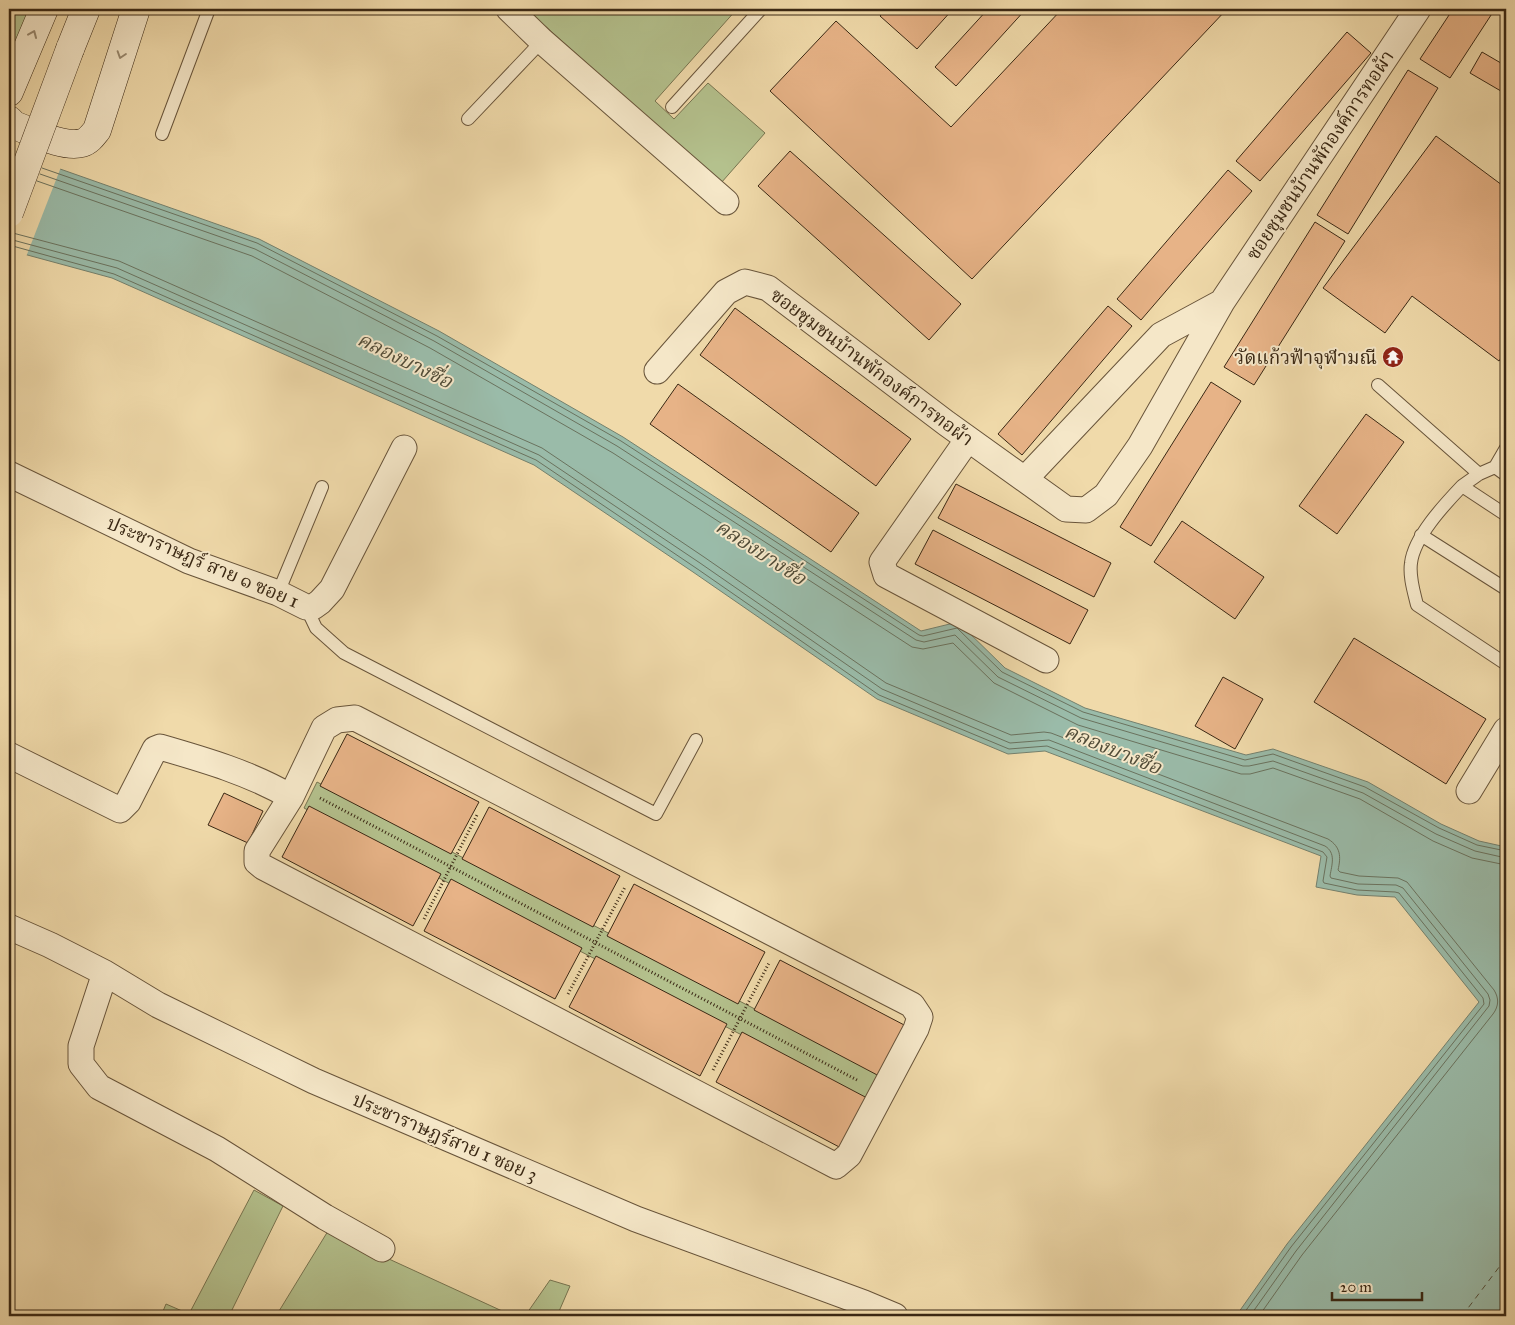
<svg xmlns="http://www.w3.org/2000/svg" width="1515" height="1325" viewBox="0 0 1515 1325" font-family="'IM FELL Great Primer','Noto Serif Thai',serif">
  <rect width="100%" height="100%" fill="#f0daaa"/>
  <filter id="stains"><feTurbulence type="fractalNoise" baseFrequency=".004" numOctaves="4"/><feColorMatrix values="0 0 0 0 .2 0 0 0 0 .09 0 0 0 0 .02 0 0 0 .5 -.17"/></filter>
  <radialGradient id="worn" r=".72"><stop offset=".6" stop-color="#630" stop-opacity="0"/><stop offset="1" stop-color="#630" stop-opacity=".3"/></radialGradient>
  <path fill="#b4c18d" stroke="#777450" d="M9 9H39L9 92Z
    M526 9H737L655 101 674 119 708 83 765 133 721 183Z
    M317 782 884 1076 871 1102 304 808Z
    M254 1190 283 1206 229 1316H161L166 1304 189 1314Z
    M328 1231 513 1316H276Z
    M550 1280 570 1286 557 1316H525Z"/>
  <path fill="#9abba9" stroke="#74806d" d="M9 151 259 239 439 331 623 437 921 631 958 622 1005 668 1085 708 1246 755 1273 749 1368 782 1441 824 1479 841 1506 847V1316H1236L1287 1244 1479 1002 1395 897 1357 895 1316 887 1321 856 1045 751 1008 754 877 699 693 572 534 465 112 278 9 250Z"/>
  <path fill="#f0daaa" d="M9 148 61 167 26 257 9 252Z"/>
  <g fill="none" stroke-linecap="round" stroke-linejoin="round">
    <path stroke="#6a725e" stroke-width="1" d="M42 168 257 243 437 336 621 441 919 635 923 636 957 628 1002 672 1083 712 1245 760 1273 754 1365 787 1439 828 1477 845 1506 851
      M40 174 255 249 434 341 617 446 916 640 924 642 955 635 998 677 1081 718 1243 766H1249L1273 761 1363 793 1436 834 1475 851 1506 858
      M37 181 252 256 430 348 613 453 912 647 923 649 953 643 994 683 1078 725 1241 774H1250L1273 768 1360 799 1433 841 1472 858 1506 865
      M9 232 119 261 542 448 704 557 886 683 1011 735 1044 732 1051 733 1328 839C1341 847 1341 857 1338 870L1340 872 1359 876 1398 878 1407 882 1494 990C1499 998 1499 1006 1493 1014L1302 1255 1259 1316
      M9 239 117 268 539 455 700 563 882 689 1010 743 1049 740 1325 846C1336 853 1332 864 1330 876L1331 878 1358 884 1396 885 1403 888 1488 994 1490 1000 1489 1006 1296 1251 1250 1316
      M9 245 114 274 536 460 696 568 879 695 1009 749 1047 746 1323 852 1327 857 1323 881 1324 883 1357 890 1395 892 1399 893 1483 998 1484 1004 1291 1247 1242 1316"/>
    <path stroke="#524d39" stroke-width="1" stroke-dasharray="6 5" stroke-linecap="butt" d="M1462 1316 1506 1258"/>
  </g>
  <path fill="#e7b387" stroke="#3a2814" d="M886 9H953L917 49 880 16Z
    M988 9H1026L956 86 935 67Z
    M1062 9H1227L972 279 770 91 836 21 951 127Z
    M1453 9H1495L1450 78 1420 59Z
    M1347 32 1371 53 1260 181 1236 161Z
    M1482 52 1506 66V94L1470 73Z
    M1408 70 1438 88 1348 234 1317 215Z
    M1436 136 1506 188V351L1499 361 1412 296 1385 333 1323 288Z
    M790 151 961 304 929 340 758 186Z
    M1228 170 1252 191 1141 320 1117 299Z
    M1315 222 1345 241 1254 385 1224 367Z
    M1108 306 1132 326 1022 455 998 434Z
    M735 308 911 439 876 486 700 355Z
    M1211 382 1241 401 1151 546 1120 527Z
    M678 384 859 513 831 552 650 424Z
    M1366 414 1404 442 1337 534 1299 506Z
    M956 484 1111 563 1094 597 938 518Z
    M1182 521 1264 577 1235 619 1154 562Z
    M933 530 1088 610 1070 644 915 564Z
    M1354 638 1486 719 1446 784 1314 702Z
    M1223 677 1263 699 1235 749 1195 726Z
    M347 734 479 802 451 854 320 786Z
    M224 793 263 811 248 843 208 825Z
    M309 806 441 874 413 926 282 857Z
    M489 807 620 876 593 927 462 859Z
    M451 879 582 948 555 999 424 931Z
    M634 884 765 952 738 1004 607 936Z
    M596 956 727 1024 700 1076 569 1007Z
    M780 960 908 1027 881 1077 754 1010Z
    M742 1032 869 1099 843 1149 716 1082Z"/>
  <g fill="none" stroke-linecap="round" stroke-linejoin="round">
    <g stroke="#68543a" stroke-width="14">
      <path id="service" d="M672 107 761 9
        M468 119 542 41
        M162 134 209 9
        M1378 385 1479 474
        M1495 467 1506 448
        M1462 486 1479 474 1495 467 1506 475
        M1506 515 1462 486C1444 505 1414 537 1411 563 1409 577 1414 592 1417 605L1506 664
        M1421 535 1506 589
        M278 593 322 487
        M306 607 316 628 344 653 656 814 696 740"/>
    </g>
    <g stroke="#68543a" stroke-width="27">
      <path id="minor" d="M509 9 542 41 726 202
        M657 371 726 292 745 282 768 288 946 423 1066 509 1086 510 1106 495 1140 446 1222 302 1418 9
        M968 439 882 562 886 575 1046 660
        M9 474 189 561 278 593 306 607H313L320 602 332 589 404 448
        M1025 479 1161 335 1222 302
        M355 718 912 1005 920 1017 916 1029 849 1155 836 1166 263 867 257 862V851L291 797 324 728 337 720Z
        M9 755 120 810 128 802 155 749 160 747C205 760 250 773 291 797
        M1469 791 1506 730
        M9 927 50 945 105 973 158 1005 314 1081 636 1219 864 1303 895 1316
        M105 973 81 1046V1064L99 1087 217 1149 325 1217 382 1249"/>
    </g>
    <g stroke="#3a2814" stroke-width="29">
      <path id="secondary" d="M70 49 86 9
        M9 92 44 9
        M9 120 14 125C33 132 63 148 82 143 89 141 93 135 97 130L136 9"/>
    </g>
    <path stroke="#3a2814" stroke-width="3" stroke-dasharray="1 2.5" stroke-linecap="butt" d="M320 798 857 1080
      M424 919 478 813
      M568 994 625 887
      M713 1070 769 963"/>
    <use href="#service" stroke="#f5e7c8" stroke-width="12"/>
    <use href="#minor" stroke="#f5e7c8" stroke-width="25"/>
    <use href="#secondary" stroke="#f5e7c8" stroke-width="28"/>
    <g stroke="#3a2814" stroke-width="29" stroke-linecap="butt">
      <path id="secondary-bridge" d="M9 213 70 49"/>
    </g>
    <use href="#secondary-bridge" stroke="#f5e7c8" stroke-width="28"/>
  </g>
  <defs><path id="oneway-chevron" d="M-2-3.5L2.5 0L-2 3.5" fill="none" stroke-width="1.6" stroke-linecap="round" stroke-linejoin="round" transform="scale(1.25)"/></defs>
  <g stroke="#98886e">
    <use href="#oneway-chevron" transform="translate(33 34) rotate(-67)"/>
    <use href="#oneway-chevron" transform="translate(121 55) rotate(108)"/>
  </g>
  <defs>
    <g id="temple-disc" transform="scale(1.125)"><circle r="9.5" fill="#8f2418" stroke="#f5e7c8"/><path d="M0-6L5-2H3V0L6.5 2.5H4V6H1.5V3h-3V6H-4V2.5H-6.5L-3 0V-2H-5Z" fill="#fff"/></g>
  </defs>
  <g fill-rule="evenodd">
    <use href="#temple-disc" x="1393" y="357"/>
  </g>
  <g text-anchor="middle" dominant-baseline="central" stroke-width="4" stroke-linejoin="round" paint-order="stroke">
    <g font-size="19" fill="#3a2814" stroke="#f5e7c8">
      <text transform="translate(1320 155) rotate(-56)">ซอยชุมชนบ้านพักองค์การทอผ้า</text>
      <text transform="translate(872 367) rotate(37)">ซอยชุมชนบ้านพักองค์การทอผ้า</text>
      <text transform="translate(203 562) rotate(23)">ประชาราษฎร์ สาย ๑ ซอย 1</text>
      <text transform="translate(445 1137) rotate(23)">ประชาราษฎร์สาย 1 ซอย 3</text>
    </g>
    <g font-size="19" fill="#3a2814" stroke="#f5e7c8" text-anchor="end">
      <text x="1377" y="357">วัดแก้วฟ้าจุฬามณี</text>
    </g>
    <g font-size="20" font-style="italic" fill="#524d39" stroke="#f5e7c8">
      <text transform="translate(405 360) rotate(26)">คลองบางซื่อ</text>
      <text transform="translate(761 552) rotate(33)">คลองบางซื่อ</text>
      <text transform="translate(1113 749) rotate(22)">คลองบางซื่อ</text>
    </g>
  </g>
  <rect width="1515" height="1325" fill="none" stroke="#f0daaa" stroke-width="30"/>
  <rect x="10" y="10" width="1495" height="1305" fill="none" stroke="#3a2814" stroke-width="2.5"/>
  <rect x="15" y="15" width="1485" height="1295" fill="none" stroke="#3a2814"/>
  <path d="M1332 1292v8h90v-8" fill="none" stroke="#3a2814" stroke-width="2.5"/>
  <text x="1340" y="1292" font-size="15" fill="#3a2814" stroke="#f5e7c8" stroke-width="4" paint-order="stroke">20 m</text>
  <rect width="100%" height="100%" filter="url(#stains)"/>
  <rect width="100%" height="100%" fill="url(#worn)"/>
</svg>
